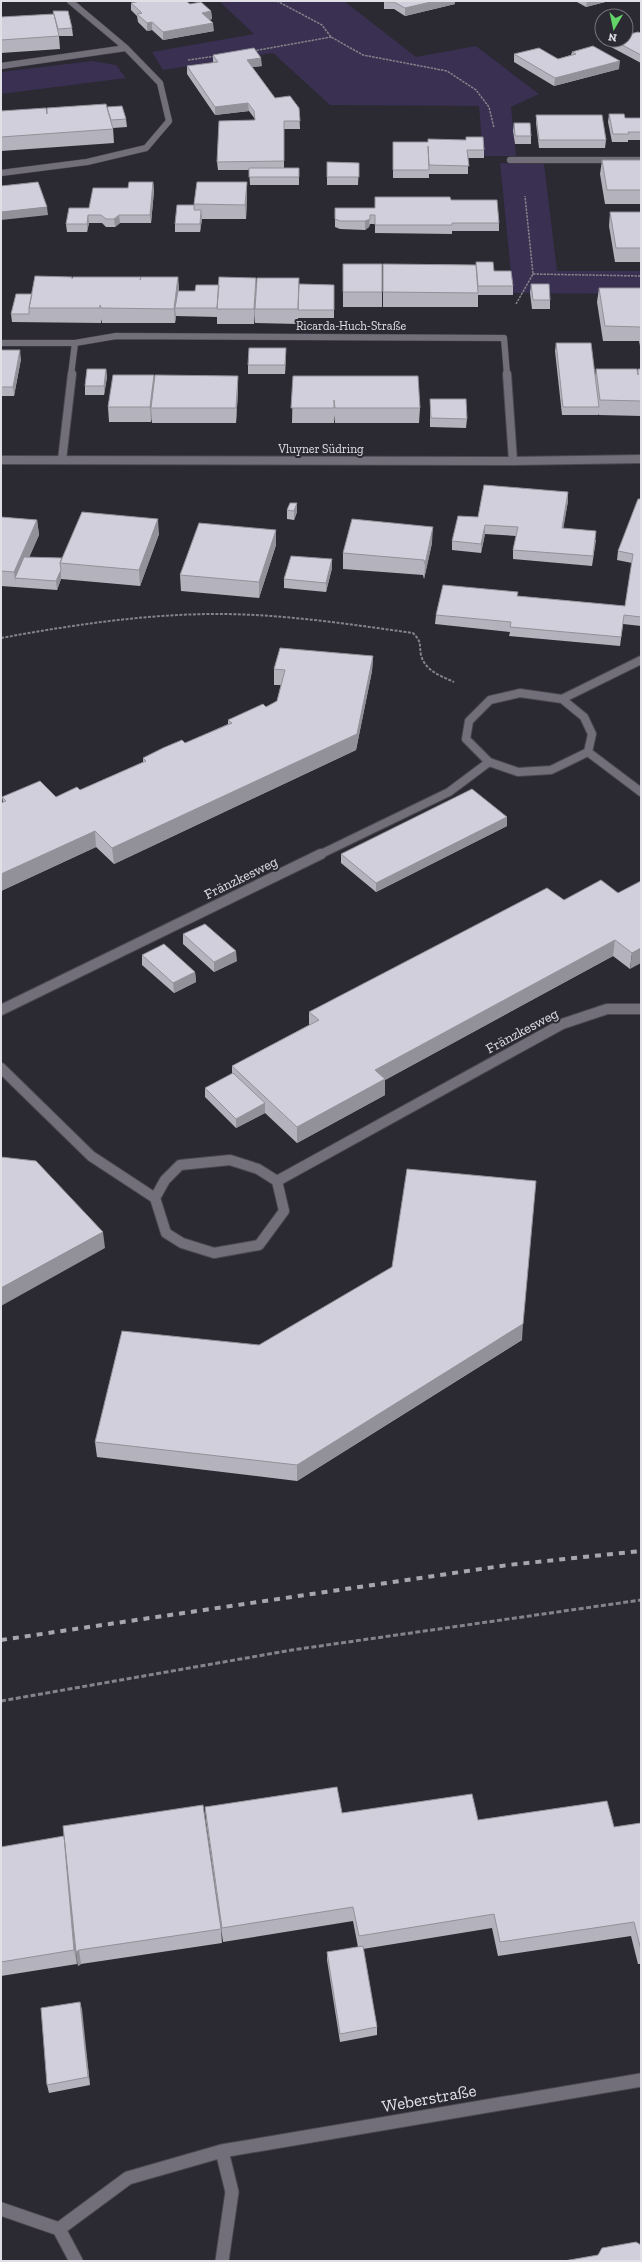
<svg xmlns="http://www.w3.org/2000/svg" width="642" height="2262" viewBox="0 0 642 2262" font-family="'Zilla Slab',serif">
  <rect width="100%" height="100%" fill="#2b2932"/>
  <path fill="#393052" d="M219 1H344L416 57 476 46 539 94 511 107 516 156H483L479 106 330 105 273 53 163 70 152 52 254 34Z
    M92 61 116 65 126 78 1 94V72Z
    M500 163 544 164 557 271H641V294L513 293Z"/>
  <g fill="none" stroke-linecap="round" stroke-linejoin="round">
    <g stroke="#49484f" stroke-width="7">
      <path id="minor-far3" d="M1 66 126 48
        M510 160H641
        M1 173 87 162 146 148 169 121 160 83 126 48 70 1
        M1 343H75L116 336 504 338 507 375
        M71 375 75 343"/>
    </g>
    <g stroke="#49484f" stroke-width="10">
      <path id="minor-far2" d="M507 374 513 461
        M1 460 513 461 641 459
        M62 460 72 374
        M520 693 562 699 584 717 592 734 588 752 551 770 518 772 489 762 466 739 469 721 490 700Z
        M562 699 641 660
        M588 752 641 792
        M319 855 449 792 489 762"/>
    </g>
    <g stroke="#49484f" stroke-width="12">
      <path id="minor-far1" d="M1 1010 321 854
        M1 1068 91 1156 155 1198
        M230 1160 258 1169 277 1181 284 1211 259 1245 214 1253 182 1243 166 1233 155 1198 165 1180 180 1165Z
        M277 1181 562 1024 607 1009H641"/>
    </g>
    <g stroke="#49484f" stroke-width="15">
      <path id="minor" d="M222 2151 232 2192 222 2261
        M1 2209 59 2229
        M76 2261 59 2229 128 2178 222 2151 641 2080"/>
    </g>
    <path stroke="#84838a" stroke-width="1.5" stroke-dasharray="2.5 1" stroke-linecap="butt" d="M277 1 322 25 331 37 363 55 447 71 476 90 489 107 494 128
      M253 51 331 37
      M188 60 217 56
      M533 274 641 276
      M516 304 533 274 525 196"/>
    <path stroke="#84838a" stroke-width="2" stroke-dasharray="3 1.5" stroke-linecap="butt" d="M1 638C72 625 145 614 217 614 283 614 348 624 413 633 422 642 419 644 421 655 425 671 441 676 454 682"/>
    <path stroke="#84838a" stroke-width="3" stroke-dasharray="5 2.5" stroke-linecap="butt" d="M1 1701 292 1650 641 1600"/>
    <use href="#minor-far3" stroke="#726f7a" stroke-width="6"/>
    <use href="#minor-far2" stroke="#726f7a" stroke-width="8"/>
    <use href="#minor-far1" stroke="#726f7a" stroke-width="10"/>
    <use href="#minor" stroke="#726f7a" stroke-width="13"/>
    <path stroke="#a8a6ad" stroke-width="4" stroke-dasharray="6 6" stroke-linecap="butt" d="M1 1640 508 1565 641 1551"/>
  </g>
  <path fill="#b4b2bc" d="M375 1H463V2H455V4L405 16 394 9H384V2H375Z
    M577 1H609L586 7 577 2Z
    M131 3 190 4 211 11 212 19 209 20 214 31 163 40 152 30 147 31 138 22 137 16 131 10Z
    M1 17 72 28 73 36H59L60 49 1 53Z
    M641 33V63L611 47V40H626Z
    M572 52 619 69 554 86 514 62V54L558 59 571 55Z
    M213 55 262 66 252 67 275 98 299 108 300 129H284V168H299V185H250L249 170H218L217 162 255 120V119L249 111 215 115 187 74V66L213 63Z
    M107 107 126 119 127 127 113 128 114 143 1 151V111L47 114Z
    M609 114 625 118H641V140H628V142H612L608 122Z
    M536 115 606 140 605 148H539L536 123Z
    M514 123 531 136V144H515L513 131Z
    M393 142 484 150V158H468V174H429V169V178H393Z
    M602 160H641V204H605L600 174Z
    M327 162 359 163 358 185H327Z
    M153 182 154 191 151 223H120L115 227H106L102 223H89L87 232H67L66 224 89 208 128 188Z
    M197 182 247 196 246 219H202L200 232H175V224L194 205Z
    M451 200 499 223V231H452V234L375 233V224H370L369 227 365 230 340 229 335 227V208H375Z
    M610 212H641V262H615L609 226Z
    M476 262 494 271 513 286V295H478V307H383V264L476 265Z
    M343 264 382 292V307H343Z
    M178 277 179 291H195L219 285 256 278V288L299 284 334 285V318H298V324L255 323V312L254 324H217V317L176 316 175 323H102L101 319V323L12 322 11 314 32 294 72 279H141Z
    M531 284 550 300V309H532L530 293Z
    M599 288H641V351L639 341H603L597 302Z
    M556 343 595 376 596 369 638 372 641 369V416L599 415V414L598 415H562L555 351Z
    M286 348 285 374H248V365Z
    M1 350 21 359 14 396H1Z
    M106 369 107 377 104 395H85V386Z
    M154 375 155 380 238 376V391L236 423H152V417L151 422H109L108 407Z
    M293 376 420 408 419 423H335L334 415V423H292Z
    M430 399 467 419 466 428 430 427Z
    M568 492V501L563 528 596 540 592 566 513 559V550L516 536 485 534 481 553 452 550V541L478 517Z
    M641 499V626L623 624 620 646 509 636 510 632 435 624 436 615 518 596 625 606 632 563 617 560 618 551Z
    M297 503V512L294 520 287 519V510Z
    M1 517 37 520 39 535 29 557 62 558 159 534 140 586 61 579 57 590 1 586Z
    M276 530V545L259 598 181 591 180 575Z
    M432 543 424 579 423 575 343 569V553Z
    M332 559V568L326 592 284 588V579Z
    M373 656 372 671 356 750 114 864 96 847 1 891V803L3 802 2 797H56L80 790 143 762V758L185 743 228 724V720L266 707 277 701 281 685H274V669Z
    M507 817V826L376 892 341 863V854Z
    M641 881 630 969 613 956 385 1080V1095L297 1143 265 1113 236 1128 205 1097V1088L232 1074V1066L309 1025V1012L564 900 618 893Z
    M183 934 237 961 214 972 183 944Z
    M142 955 195 972 196 982 174 993 142 965Z
    M522 1340 297 1481 97 1457 95 1442 259 1345Z
    M205 1807 478 1820 614 1827 641 1823V1964H638L631 1936 498 1956 492 1928 363 1949 377 2027V2035L340 2042 327 1960V1952L358 1947 353 1921 223 1942 206 1821Z
    M1 1847 221 1929 222 1943 81 1964 78 1966 73 1926 77 1964 1 1976Z
    M80 2002 90 2085 49 2093 47 2085Z"/>
  <path fill="#929199" d="M435 1H455V4L405 16V8Z
    M587 1H609L586 7Z
    M211 11 212 19 203 21 202 13Z
    M152 22V30L147 31V23Z
    M213 23 214 31 163 40V32Z
    M261 58 262 66 247 68V60Z
    M620 61 619 69 554 86 555 78Z
    M248 103 249 111 215 115V107Z
    M153 182 154 191 151 223 150 215Z
    M247 182V196L246 219 245 205Z
    M47 207 48 215 1 220V212Z
    M201 210 202 218 200 232V224Z
    M88 215 89 223 87 232V224Z
    M119 215 120 223 115 227 114 219Z
    M370 215 369 227 365 230V221Z
    M178 277 179 292 175 308 176 316 175 323 174 309Z
    M256 278V292L254 324V309Z
    M286 348V357L285 374V365Z
    M20 350 21 359 14 396 13 387Z
    M106 369 107 377 104 395V386Z
    M154 375 155 390 151 408 152 417 151 422 150 407Z
    M238 376V391L236 423V408Z
    M568 492V501L562 537V528Z
    M297 503V512L294 520V511Z
    M158 519 159 534 140 586 139 570Z
    M37 520 39 535 20 579 15 578 16 588 14 572Z
    M485 525V534L481 553V544Z
    M433 527 432 543 424 579 425 564Z
    M276 530V545L259 598V582Z
    M332 559V568L326 592V583Z
    M61 570V579L57 590 56 581Z
    M373 656 372 671 356 750 114 864 112 848Z
    M507 817V826L376 892V883Z
    M95 831 96 847 1 891V874Z
    M615 940 613 956 385 1080V1095L297 1143V1127L375 1070Z
    M641 948V963L630 969 632 953Z
    M236 951 237 961 214 972V962Z
    M195 972 196 982 174 993 173 983Z
    M265 1103V1113L236 1128V1119Z
    M103 1232 105 1248 1 1306V1288Z
    M523 1324 522 1340 297 1481V1465Z
    M64 1836 66 1851 77 1964 74 1950Z
    M79 1950 81 1964 78 1966 76 1952Z
    M80 2002 82 2009 90 2085 88 2077Z"/>
  <path fill="#d1cfdb" stroke="#929199" d="M140 1H186L190 4 201 2 211 11 202 13 213 23 163 32 152 22 147 23 137 14 142 13 131 3Z
    M384 1H435L405 8 394 2H385Z
    M53 11H68L72 28 58 29Z
    M54 14 59 36 1 40V17Z
    M638 32 641 33V55L613 40H626V35Z
    M593 46 620 61 555 78 514 54 539 48 558 59 576 54 572 52Z
    M254 48 261 58 247 60 275 98 290 96 299 108 300 121H284V161L217 162 219 121 255 120 254 111 248 103 215 107 187 66 218 62 213 55Z
    M106 104 113 129 1 137V111L46 108 47 114V108Z
    M122 106 126 119 111 120 107 107Z
    M609 114H624L625 118H641V132H628L629 134H613Z
    M536 115H602L606 140H539Z
    M514 123H530L531 136H515Z
    M466 137H483L484 150H467L469 166 429 165 428 146 429 170H393V142H428V139L466 140Z
    M602 160H641V190H607Z
    M327 162 359 163V177H327Z
    M249 168H299V177H249Z
    M38 182 47 207 1 212V186Z
    M129 182H153L150 215H119L114 219H106L101 215H88L87 224H66L69 208H89L93 188H128Z
    M197 182H247L245 205 194 204Z
    M375 197H450L451 200H497L499 223H452V225H375V215H370V219L365 221H340L335 219V208H375Z
    M177 205H194V210H201L200 224H175Z
    M610 212H641V248H616Z
    M476 262H493L494 271H511L513 286H478Z
    M343 264H382V292H343Z
    M383 264 476 265 478 293 383 292Z
    M35 276 72 277V279L73 277H141L140 280 141 277H178L174 309 101 308 100 305V308H29Z
    M219 277 256 278 254 309H217Z
    M257 278H299L298 309H255Z
    M299 284 334 285V310H298Z
    M531 284H549L550 300H533Z
    M196 285H219L217 308H175L178 291H195Z
    M599 288H641V327L605 326Z
    M16 294H32L29 308V314H11Z
    M556 343H591L599 407H563Z
    M249 348H286L285 365H248Z
    M1 350H20L13 387H1Z
    M87 369H106L104 386H85Z
    M596 369H637L638 375V369H641V401L600 400Z
    M113 375H154L150 407H108Z
    M155 375 238 376 236 408H151Z
    M293 376H418L420 408H335L334 400V408H291Z
    M430 399H466L467 419 431 418Z
    M484 485 568 492 562 528 596 531 593 556 513 550 518 527 485 525 481 544 452 541 458 516 478 517Z
    M638 499H641V617L624 615 621 637 510 627 511 622 436 615 443 585 518 592 517 596 625 606 633 554 618 551Z
    M290 503H297L294 511 287 510Z
    M82 512 158 519 139 570 60 563Z
    M1 517 37 520 14 572 1 571Z
    M352 519 433 527 425 564 424 560 343 553Z
    M199 523 276 530 259 582 180 575Z
    M291 556 332 559 326 583 284 579Z
    M24 557 62 558 60 563 61 570 56 581 15 578Z
    M280 648 373 656 357 734 112 848 95 831 1 874V803L6 801 2 797 40 781 56 797 77 787 80 790 146 761 143 758 163 748 182 740 185 743 232 723 228 720 263 704 266 707 277 701 285 670 274 669Z
    M472 789 507 817 376 883 341 854Z
    M601 880 618 893 641 881V948L632 953 615 940 375 1070 385 1079 297 1127 232 1066 319 1020 309 1012 547 888 564 900Z
    M205 924 236 951 214 962 183 934Z
    M164 944 195 972 173 983 142 955Z
    M233 1073 265 1103 236 1119 205 1088Z
    M1 1157 36 1161 103 1232 1 1288Z
    M407 1169 536 1181 523 1324 297 1465 95 1442 122 1331 259 1345 392 1267Z
    M337 1787 342 1813 472 1794 478 1820 607 1801 614 1827 641 1823V1950L634 1922 500 1942 494 1914 359 1936 353 1907 222 1928 205 1807Z
    M203 1805 221 1929 79 1950 76 1952 63 1826Z
    M64 1836 74 1950 1 1962V1847Z
    M363 1946 377 2027 340 2034 327 1952Z
    M80 2002 88 2077 47 2085 41 2008Z
    M636 2242 641 2245V2261H564L598 2255 602 2248Z"/>
  <g text-anchor="middle" dominant-baseline="central" stroke-width="4" stroke-linejoin="round" paint-order="stroke">
    <g font-size="12" fill="#e1e0e6" stroke="#2b2932">
      <text x="351" y="326">Ricarda-Huch-Straße</text>
      <text x="321" y="449">Vluyner Südring</text>
    </g>
    <g font-size="14" fill="#e1e0e6" stroke="#2b2932">
      <text transform="translate(241 878) rotate(-26)">Fränzkesweg</text>
      <text transform="translate(522 1031) rotate(-28)">Fränzkesweg</text>
    </g>
    <g font-size="17" fill="#e1e0e6" stroke="#2b2932">
      <text transform="translate(429 2098) rotate(-10)">Weberstraße</text>
    </g>
  </g>
  <rect width="642" height="2262" fill="none" stroke="#e1e0e6" stroke-width="4"/>
  <g transform="translate(614 28) rotate(189)"><circle r="19" fill="#2b2932" stroke="#74727a"/>
  <path d="M0-3L7 15L0 10L-7 15Z" fill="#63d468"/>
  <text y="-6" font-size="11" font-weight="bold" text-anchor="middle" fill="#e1e0e6">N</text>
  </g>
</svg>
